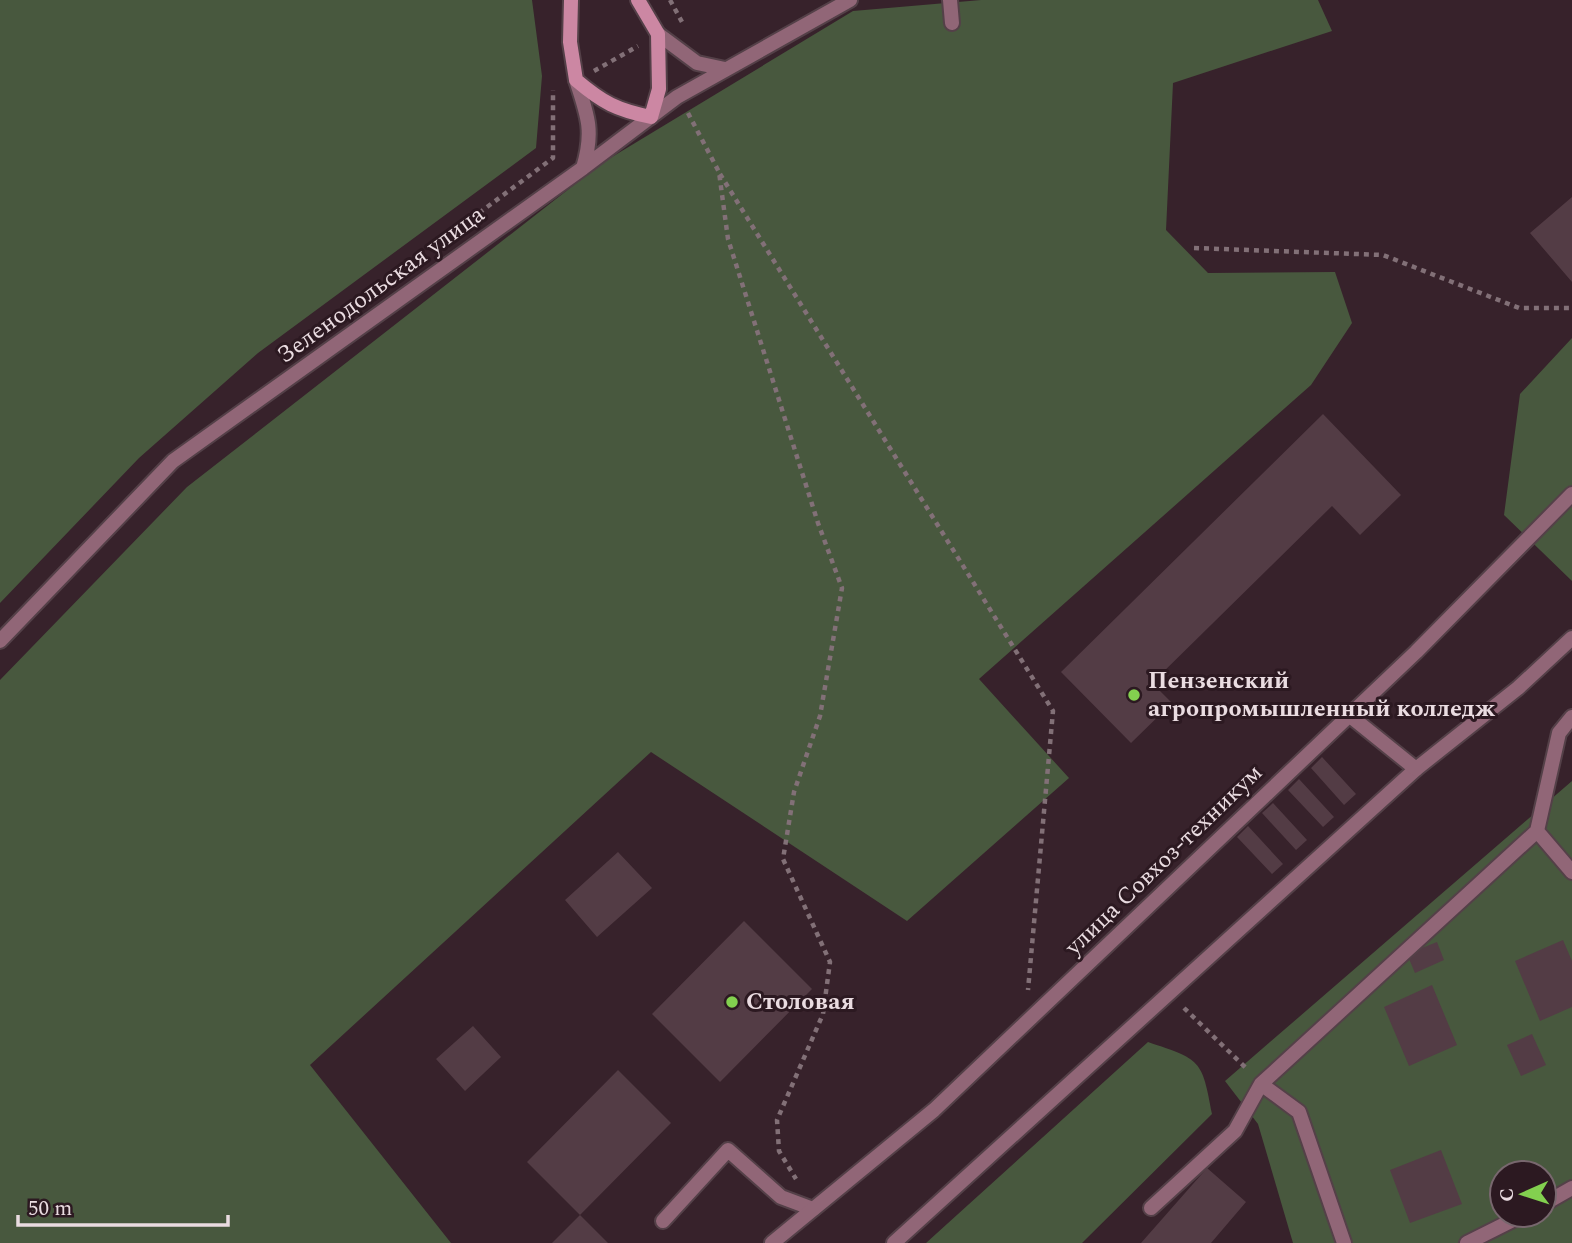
<svg xmlns="http://www.w3.org/2000/svg" width="1572" height="1243" viewBox="0 0 1572 1243" font-family="Spectral,serif">
  <rect width="100%" height="100%" fill="#37222b"/>
  <path fill="#48583e" fill-rule="evenodd" d="M0 0H532L542 76 536 148 258 353 139 458 0 603Z
    M981 0H1318L1332 31 1173 83 1166 230 1208 273 1335 272 1352 323 1311 385 979 679 1069 778 907 921 651 752 310 1065 451 1243H0V680L187 487 602 163 853 11Z
    M1572 338V581L1504 515 1520 394Z
    M1572 781V1243H1293L1258 1124 1225 1081ZM1502 1173H1544V1215H1502Z
    M1148 1042C1201 1060 1202 1059 1212 1114L1082 1243H926Z"/>
  <path fill="#533c45" d="M1572 197V282L1530 233Z
    M1323 414 1401 495 1360 535 1332 506 1152 683 1172 703 1131 743 1061 672Z
    M1322 757 1356 794 1344 805 1311 768Z
    M1299 779 1334 817 1323 827 1288 790Z
    M1273 803 1307 840 1296 850 1262 813Z
    M1248 826 1283 864 1272 874 1237 837Z
    M618 852 652 888 597 937 565 900Z
    M744 921 812 989 720 1082 652 1014Z
    M1563 940 1572 961V1007L1540 1021 1515 961Z
    M1437 942 1444 960 1415 973 1407 954Z
    M1432 985 1457 1045 1409 1066 1384 1007Z
    M473 1026 501 1057 465 1091 436 1059Z
    M1532 1034 1546 1065 1521 1076 1507 1045Z
    M618 1070 671 1123 580 1215 608 1243H552L580 1215 527 1162Z
    M1441 1150 1462 1204 1410 1223 1390 1170Z
    M1207 1168 1246 1202 1211 1243H1141Z"/>
  <g fill="none" stroke-linecap="round" stroke-linejoin="round">
    <g stroke="#544048" stroke-width="18">
      <path id="lane" d="M950 0 952 23
        M663 1221 728 1150 781 1197 813 1209
        M894 1243 1416 769"/>
    </g>
    <g stroke="#544048" stroke-width="18">
      <path id="street" d="M658 34 697 63 725 69
        M576 80C588 116 594 132 583 168
        M0 641 173 461 583 168 677 97 850 0
        M1349 715 1416 769 1518 688 1572 638
        M1537 831 1572 872
        M1261 1084 1299 1112 1344 1243
        M1544 1204 1572 1188
        M1151 1208 1235 1131 1261 1084 1537 831 1559 733 1572 717
        M772 1243 934 1110 1416 652 1572 494
        M1467 1243 1523 1215"/>
    </g>
    <g stroke="#544048" stroke-width="18">
      <path id="secondary" d="M571 0 570 42 576 80C603 103 617 110 651 117L659 89 658 34 638 0"/>
    </g>
    <path stroke="#827077" stroke-width="4.5" stroke-dasharray="5 5" stroke-linecap="butt" d="M670 0 682 22
      M594 71 638 46
      M688 113 719 172 728 239 818 523 842 588 820 716 794 792 783 859 830 962 823 1014 777 1120 779 1151 796 1179
      M720 174 1053 711 1028 990
      M479 213 553 158V90
      M1194 248 1383 255 1519 308H1572
      M1184 1008 1248 1070"/>
    <use href="#lane" stroke="#916677" stroke-width="14"/>
    <use href="#street" stroke="#916677" stroke-width="14"/>
    <use href="#secondary" stroke="#cc87a3" stroke-width="14"/>
  </g>
  <g fill="#83d04f" stroke="#2c1921" stroke-width="2.5">
    <circle cx="1134" cy="695" r="7"/>
    <circle cx="732" cy="1002" r="7"/>
  </g>
  <g text-anchor="middle" dominant-baseline="central" stroke-width="6" stroke-linejoin="round" paint-order="stroke">
    <g font-size="24" fill="#eadce1" stroke="#2c1921">
      <text transform="translate(381 285) rotate(-36)">Зеленодольская улица</text>
      <text transform="translate(1164 860) rotate(-44)">улица Совхоз-техникум</text>
    </g>
    <g font-size="24" font-weight="bold" fill="#eadce1" stroke="#2c1921" text-anchor="start">
      <text x="1148" y="681">Пензенский<tspan x="1148" dy="28">агропромышленный колледж</tspan></text>
      <text x="746" y="1002">Столовая</text>
    </g>
  </g>
  <g transform="translate(1523 1194) rotate(267)"><circle r="33" fill="#2c1921" stroke="#78676e" stroke-width="2"/>
  <path d="M0-5L12 26L0 18L-12 26Z" fill="#83d04f"/>
  <text y="-10" font-size="19" font-weight="bold" text-anchor="middle" fill="#eadce1">С</text>
  </g>
  <path d="M18 1215v10h210v-10" fill="none" stroke="#eadce1" stroke-width="3.5"/>
  <text x="28" y="1215" font-size="21" fill="#eadce1" stroke="#2c1921" stroke-width="5" paint-order="stroke">50 m</text>
</svg>
